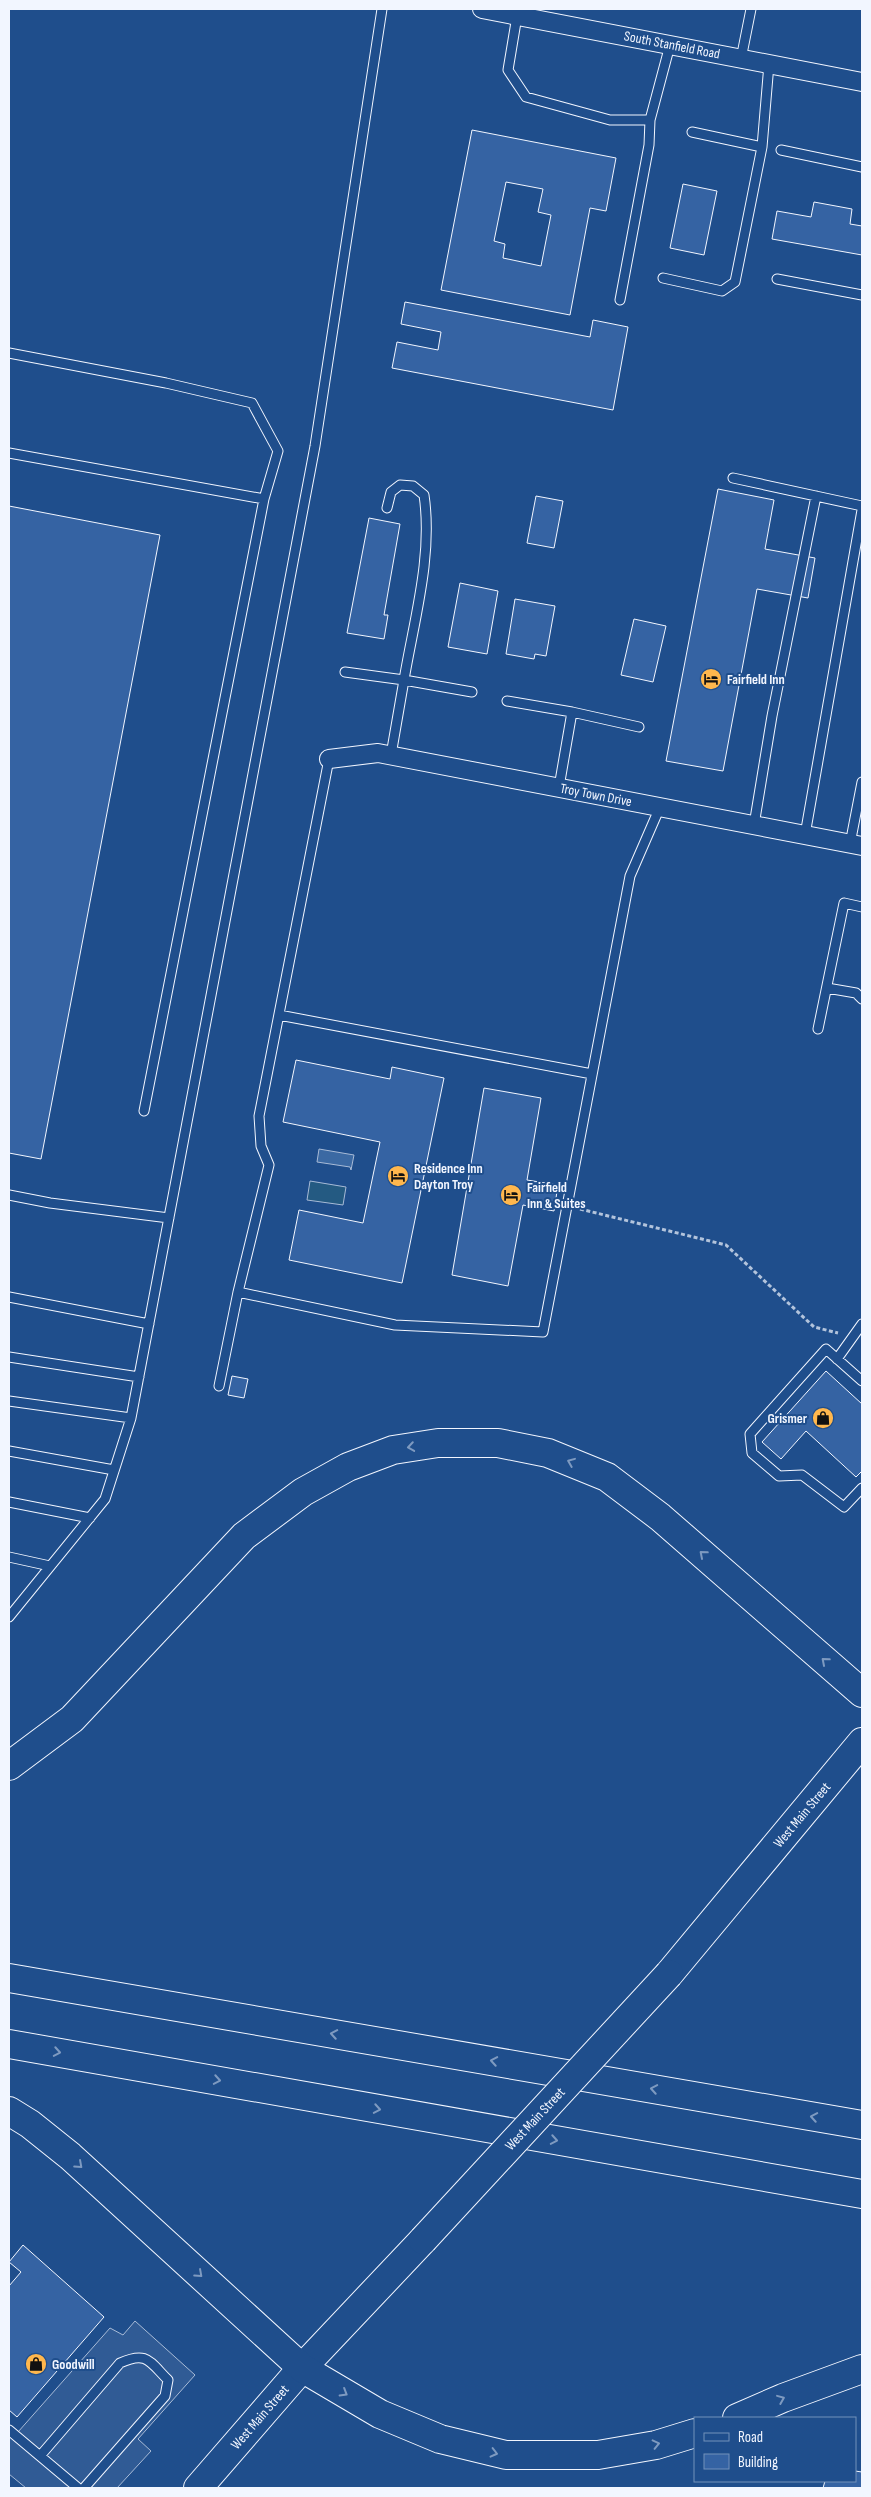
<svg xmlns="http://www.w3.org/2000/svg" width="871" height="2497" viewBox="0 0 871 2497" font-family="'Sofia Sans Condensed',sans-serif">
  <rect width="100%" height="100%" fill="#1f4e8c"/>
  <path fill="#245a82" stroke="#a8bbd7" d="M310 1181 346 1187 343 1205 307 1200Z"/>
  <path fill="#305b95" stroke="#a8bbd7" d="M135 2321 195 2375 138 2439 151 2451 117 2488H26L9 2474V2425L18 2432 110 2328 123 2335Z"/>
  <path fill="#3b69a3" stroke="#a8bbd7" d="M319 1149 354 1155 351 1170 350 1167 317 1162Z"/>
  <path fill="#3563a3" stroke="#f2f6ff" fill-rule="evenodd" d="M472 130 616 158 606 211 590 208 570 315 441 290ZM506 182 543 189 538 212 551 215 541 266 503 258 505 244 494 241Z
    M683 184 717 191 704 255 670 248Z
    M814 202 852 209 850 224 862 226V255L772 239 777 211 811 217Z
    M405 302 590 337 593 320 628 327 613 410 392 368 397 342 438 350 441 332 401 324Z
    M718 489 774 500 765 549 815 558 808 598 757 589 723 771 666 761Z
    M536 496 563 501 554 548 527 543Z
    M9 506 160 535 41 1159 9 1153Z
    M369 518 400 524 384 615H388L384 639 347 633Z
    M460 583 498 591 487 654 448 647Z
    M515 599 555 606 546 656 535 654 534 659 506 654Z
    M634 619 666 626 653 682 621 675Z
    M296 1060 390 1079 392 1067 444 1078 402 1283 289 1260 299 1210 363 1223 380 1142 283 1122Z
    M484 1088 541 1098 527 1180 558 1185 554 1211 523 1205 508 1286 452 1275Z
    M826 1371 862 1404V1471L856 1477 806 1431 781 1459 762 1442Z
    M232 1376 248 1379 244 1398 228 1395Z
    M23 2245 104 2317 17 2417 9 2410V2286L21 2272 9 2262Z
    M855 2471 862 2472V2488H823L825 2481H855Z"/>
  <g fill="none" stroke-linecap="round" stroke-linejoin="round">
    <g stroke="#f2f6ff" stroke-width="11">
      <path id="lane" d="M517 16 508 70 526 97 610 120H650L670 45
        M741 59 751 9
        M692 132 762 147
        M781 150 862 167
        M663 278 722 291 735 282 762 147 769 64
        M777 279 862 295
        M620 300 649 145 650 120
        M9 353 166 383 252 403 278 451 264 499
        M9 453 264 499 144 1111
        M733 478 862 506
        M345 672 404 680C414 620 433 556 424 495L413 486 400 485 391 492 387 508
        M507 701 572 712
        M391 755 404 680 472 692
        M559 787 572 712 639 727
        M754 825 772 716 816 496
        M805 835 862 510
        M850 844 862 782
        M827 988 856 993 862 999
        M279 1015 592 1074
        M818 1029 844 903 862 907
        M9 1195 50 1203 169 1218
        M238 1292 395 1325 543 1332 630 876 660 807
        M9 1297 149 1324
        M9 1357 139 1377
        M837 1359 862 1324
        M862 1381 826 1349 750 1434 752 1453 779 1476 802 1475 844 1507 862 1488
        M219 1386 238 1292 269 1165 261 1146 259 1116 329 759
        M9 1401 131 1418
        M9 1451 114 1470
        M9 1502 90 1518
        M9 1557 50 1566
        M9 1617 105 1499 131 1418 315 446 382 9
        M9 2430 78 2488
        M40 2456 120 2363C147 2351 149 2361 168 2380L165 2396 84 2488"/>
    </g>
    <g stroke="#f2f6ff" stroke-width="20">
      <path id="street" d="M482 9 862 82
        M329 759 378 753 862 846"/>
    </g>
    <g stroke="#f2f6ff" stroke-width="30">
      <path id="primary" d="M669 1974 862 1742
        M198 2488 302 2368 423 2240"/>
    </g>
    <g stroke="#f2f6ff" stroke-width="30">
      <path id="highway" d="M9 1766 72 1719 244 1536 303 1492 348 1467 393 1450 438 1443H498L548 1453 607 1477 660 1517 862 1693
        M9 1978 862 2125
        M9 2044 862 2194
        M9 2111 30 2124 70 2156 302 2368 380 2414 440 2439 506 2455H598L656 2445 695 2433
        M737 2418 783 2398 862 2369"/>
    </g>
    <path stroke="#b3c4dc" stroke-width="3" stroke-dasharray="4 2.5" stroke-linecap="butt" d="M580 1209 726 1245 814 1327 838 1333"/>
    <use href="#lane" stroke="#1f4e8c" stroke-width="9"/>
    <use href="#street" stroke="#1f4e8c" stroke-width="18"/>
    <use href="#primary" stroke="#1f4e8c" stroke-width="28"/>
    <use href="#highway" stroke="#1f4e8c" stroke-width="28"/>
    <g stroke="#f2f6ff" stroke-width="30" stroke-linecap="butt">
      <path id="primary-bridge" d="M423 2240 669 1974"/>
    </g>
    <use href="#primary-bridge" stroke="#1f4e8c" stroke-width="28"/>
  </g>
  <defs><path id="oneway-chevron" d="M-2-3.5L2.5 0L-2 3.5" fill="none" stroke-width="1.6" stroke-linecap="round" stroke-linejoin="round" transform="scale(1.25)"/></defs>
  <g stroke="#7e9ac0">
    <use href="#oneway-chevron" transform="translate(411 1447) rotate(171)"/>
    <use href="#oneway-chevron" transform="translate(571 1462) rotate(-158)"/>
    <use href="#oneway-chevron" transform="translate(703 1554) rotate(-139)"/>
    <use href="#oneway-chevron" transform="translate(825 1661) rotate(-139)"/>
    <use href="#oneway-chevron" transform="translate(334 2034) rotate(-170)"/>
    <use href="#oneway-chevron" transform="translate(57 2052) rotate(10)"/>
    <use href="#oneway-chevron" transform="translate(494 2061) rotate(-170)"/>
    <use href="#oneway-chevron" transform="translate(217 2080) rotate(10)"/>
    <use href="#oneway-chevron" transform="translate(654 2089) rotate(-170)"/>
    <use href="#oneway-chevron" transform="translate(377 2109) rotate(10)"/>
    <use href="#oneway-chevron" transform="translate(814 2117) rotate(-170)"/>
    <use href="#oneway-chevron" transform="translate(554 2140) rotate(10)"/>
    <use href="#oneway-chevron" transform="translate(79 2165) rotate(42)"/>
    <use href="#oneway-chevron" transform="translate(199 2274) rotate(42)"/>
    <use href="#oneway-chevron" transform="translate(344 2393) rotate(31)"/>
    <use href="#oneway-chevron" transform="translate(781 2399) rotate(-22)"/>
    <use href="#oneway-chevron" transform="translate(656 2444) rotate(-13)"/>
    <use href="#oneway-chevron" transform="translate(494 2453) rotate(14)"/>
  </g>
  <defs>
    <g id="hotel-disc" transform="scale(1.125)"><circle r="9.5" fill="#ffb74d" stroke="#1f4e8c"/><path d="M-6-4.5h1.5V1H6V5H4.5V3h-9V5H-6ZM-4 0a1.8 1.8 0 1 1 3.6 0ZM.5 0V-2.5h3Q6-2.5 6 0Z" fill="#111"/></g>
    <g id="shop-disc" transform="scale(1.125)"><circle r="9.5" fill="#ffb74d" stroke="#1f4e8c"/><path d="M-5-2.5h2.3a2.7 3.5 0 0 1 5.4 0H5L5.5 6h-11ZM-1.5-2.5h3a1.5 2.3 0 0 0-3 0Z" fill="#111"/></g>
  </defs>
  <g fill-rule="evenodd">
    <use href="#hotel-disc" x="711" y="679"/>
    <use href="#hotel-disc" x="398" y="1176"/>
    <use href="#hotel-disc" x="511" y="1195"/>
    <use href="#shop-disc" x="823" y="1418"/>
    <use href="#shop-disc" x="36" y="2364"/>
  </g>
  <g text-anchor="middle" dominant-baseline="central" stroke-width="4" stroke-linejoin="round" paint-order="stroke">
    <g font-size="14" fill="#f2f6ff" stroke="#1f4e8c">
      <text transform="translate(672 45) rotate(11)">South Stanfield Road</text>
      <text transform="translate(596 795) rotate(11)">Troy Town Drive</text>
      <text transform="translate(802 1815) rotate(-50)">West Main Street</text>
      <text transform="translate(535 2119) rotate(-47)">West Main Street</text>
      <text transform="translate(260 2417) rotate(-49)">West Main Street</text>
    </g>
    <g font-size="14" font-weight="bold" fill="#f2f6ff" stroke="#1f4e8c" text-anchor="start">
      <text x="727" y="679">Fairfield Inn</text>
      <text x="414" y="1168">Residence Inn<tspan x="414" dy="16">Dayton Troy</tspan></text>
      <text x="527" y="1187">Fairfield<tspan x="527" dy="16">Inn &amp; Suites</tspan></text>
      <text x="807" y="1418" text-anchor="end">Grismer</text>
      <text x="52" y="2364">Goodwill</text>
    </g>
  </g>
  <rect width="871" height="2497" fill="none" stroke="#f2f6ff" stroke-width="20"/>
  <rect x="694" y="2417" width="162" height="65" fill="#1f4e8c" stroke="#7391ba"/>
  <rect x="704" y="2433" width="25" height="8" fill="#1f4e8c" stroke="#7391ba"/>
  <text x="738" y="2442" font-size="15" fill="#f2f6ff">Road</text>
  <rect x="704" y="2454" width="25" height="15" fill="#3563a3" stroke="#7391ba"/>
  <text x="738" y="2467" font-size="15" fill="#f2f6ff">Building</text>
</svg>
